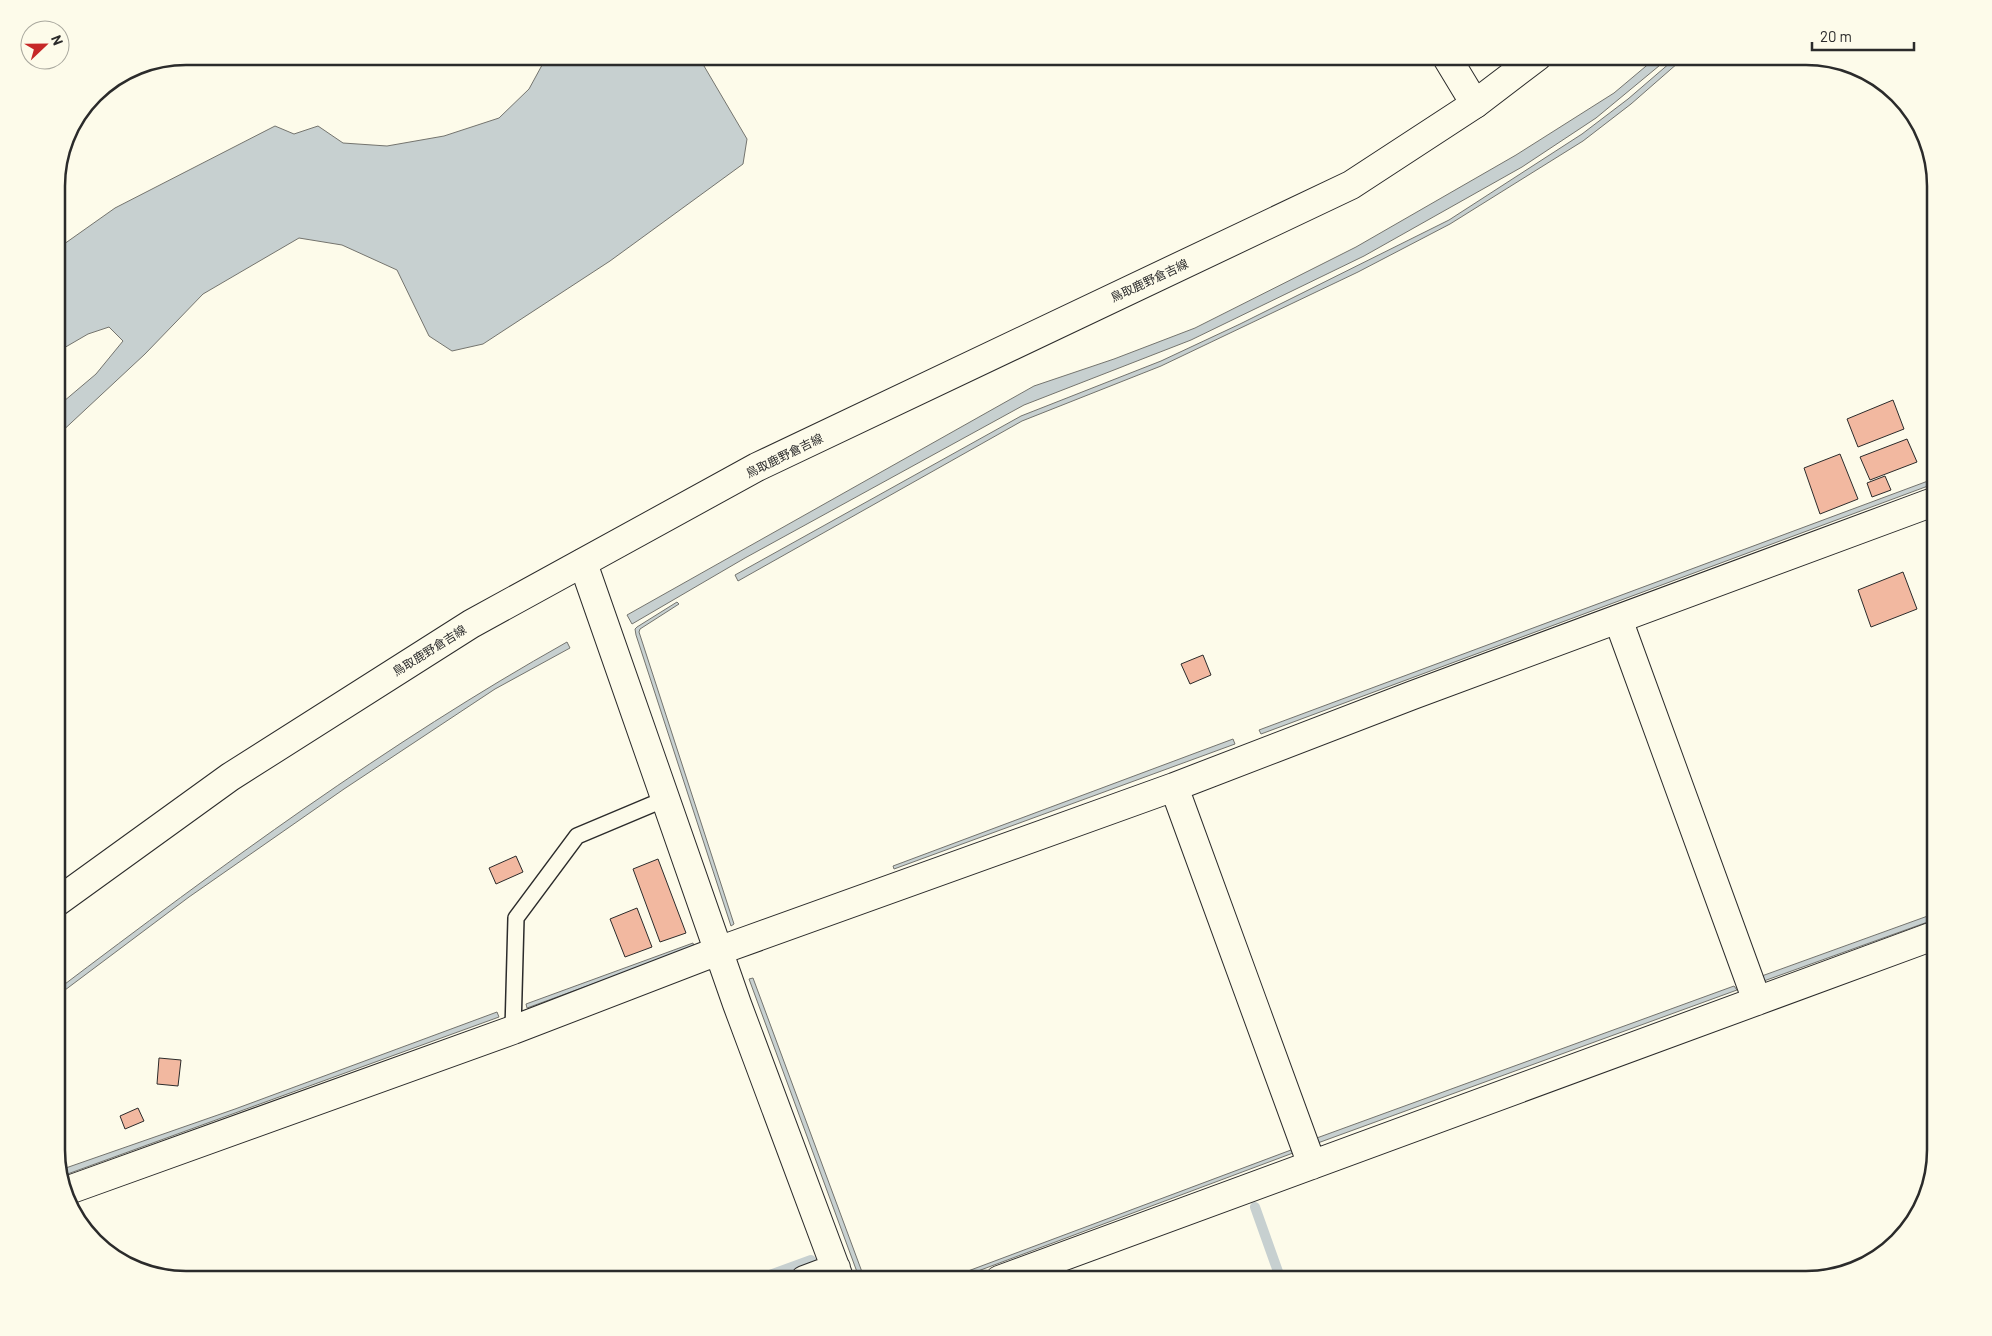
<svg xmlns="http://www.w3.org/2000/svg" width="1992" height="1336" viewBox="0 0 1992 1336" font-family="Barlow,'Noto Sans JP',sans-serif">
  <rect width="100%" height="100%" fill="#fdfbea"/>
  <path fill="#c7d0d0" stroke="#74746e" d="M547 56H707L704 66 747 139 743 164 610 261 483 344 452 351 429 336 397 270 342 245 299 238 203 294 145 354 57 436V407L96 374 123 341 109 327 88 334 57 352V249L115 208 275 126 294 134 318 126 343 143 387 146 444 136 499 118 529 89Z
    M1658 56H1671L1596 118 1522 167 1364 256 1191 340 1024 405 745 558 632 624 627 615 1034 386 1114 359 1195 328 1356 247 1516 155 1614 93Z
    M1678 56H1686L1631 104 1583 141 1450 224 1358 272 1161 366 1022 421 738 581 735 575 1021 416 1161 361 1240 324 1449 220 1582 134 1628 99Z
    M1936 478V483L1261 734 1259 730Z
    M677 602 679 604 640 629 639 632 734 924 731 926 636 635 635 629 637 627Z
    M567 642 570 648 495 689 344 789 189 897 57 996V990C221 866 387 743 567 642Z
    M1233 739 1235 744 894 869 893 866Z
    M1936 913V919L1761 982 1759 977Z
    M693 943 694 947 527 1008 526 1004Z
    M753 978 865 1280H860L749 979Z
    M1734 986 1737 990 1315 1144 1314 1139Z
    M497 1012 499 1017 62 1176 60 1170 235 1109Z
    M1291 1150 1293 1153 954 1280H944Z"/>
  <g fill="none" stroke-linecap="round" stroke-linejoin="round">
    <path stroke="#c7d0d0" stroke-width="10" d="M1255 1207 1281 1280
      M756 1280 811 1260"/>
  </g>
  <path fill="#f2b8a0" stroke="#2b2b2b" d="M1893 400 1904 429 1858 447 1847 419Z
    M1907 439 1917 462 1870 480 1860 457Z
    M1840 454 1858 499 1820 514 1804 468Z
    M1885 476 1891 490 1872 497 1867 483Z
    M1903 572 1917 609 1871 627 1858 590Z
    M1203 655 1211 675 1190 684 1181 664Z
    M516 856 523 872 496 884 489 868Z
    M658 859 686 933 660 942 633 869Z
    M637 908 652 947 625 957 610 919Z
    M159 1058 181 1060 178 1086 157 1084Z
    M138 1108 144 1121 125 1129 120 1116Z"/>
  <g fill="none" stroke-linecap="round" stroke-linejoin="round">
    <g stroke="#2b2b2b" stroke-width="18">
      <path id="service" d="M513 1030 516 918 577 836 665 799"/>
    </g>
    <g stroke="#2b2b2b" stroke-width="30">
      <path id="minor" d="M583 563 737 1004 840 1280
        M1618 619 1757 1001
        M1174 787 1312 1165
        M66 1191 513 1030 718 951 1174 787 1413 695 1936 501
        M804 1280 836 1268
        M999 1280 1936 935"/>
    </g>
    <g stroke="#2b2b2b" stroke-width="30">
      <path id="tertiary" d="M1446 56 1475 104"/>
    </g>
    <g stroke="#2b2b2b" stroke-width="30">
      <path id="primary" d="M57 902 230 777 471 624 757 467 1351 185 1475 104 1538 56"/>
    </g>
    <use href="#service" stroke="#fdfbea" stroke-width="15"/>
    <use href="#minor" stroke="#fdfbea" stroke-width="28"/>
    <use href="#tertiary" stroke="#fdfbea" stroke-width="28"/>
    <use href="#primary" stroke="#fdfbea" stroke-width="28"/>
  </g>
  <g text-anchor="middle" dominant-baseline="central" stroke-width="4" stroke-linejoin="round" paint-order="stroke">
    <g font-size="12" fill="#2b2b2b" stroke="#fdfbea">
      <text transform="translate(1149 280) rotate(-25)">鳥取鹿野倉吉線</text>
      <text transform="translate(784 455) rotate(-26)">鳥取鹿野倉吉線</text>
      <text transform="translate(429 650) rotate(-32)">鳥取鹿野倉吉線</text>
    </g>
  </g>
  <path d="M0 0H1992V1336H0ZM186 65H1806A121 121 0 0 1 1927 186V1150A121 121 0 0 1 1806 1271H186A121 121 0 0 1 65 1150V186A121 121 0 0 1 186 65Z" fill="#fdfbea" fill-rule="evenodd"/>
  <path fill="none" stroke="#2b2b2b" stroke-width="2.5" d="M186 65H1806A121 121 0 0 1 1927 186V1150A121 121 0 0 1 1806 1271H186A121 121 0 0 1 65 1150V186A121 121 0 0 1 186 65Z"/>
  <g transform="translate(45 45) rotate(68)"><circle r="24" fill="#fdfbea" stroke="#a9a89e"/>
  <path d="M0-4L9 19L0 12L-9 19Z" fill="#c62828"/>
  <text y="-8" font-size="14" font-weight="bold" text-anchor="middle" fill="#2b2b2b">N</text>
  </g>
  <path d="M1812 42v8h102v-8" fill="none" stroke="#2b2b2b" stroke-width="2.5"/>
  <text x="1820" y="42" font-size="15" fill="#2b2b2b" stroke="#fdfbea" stroke-width="4" paint-order="stroke">20 m</text>
</svg>
